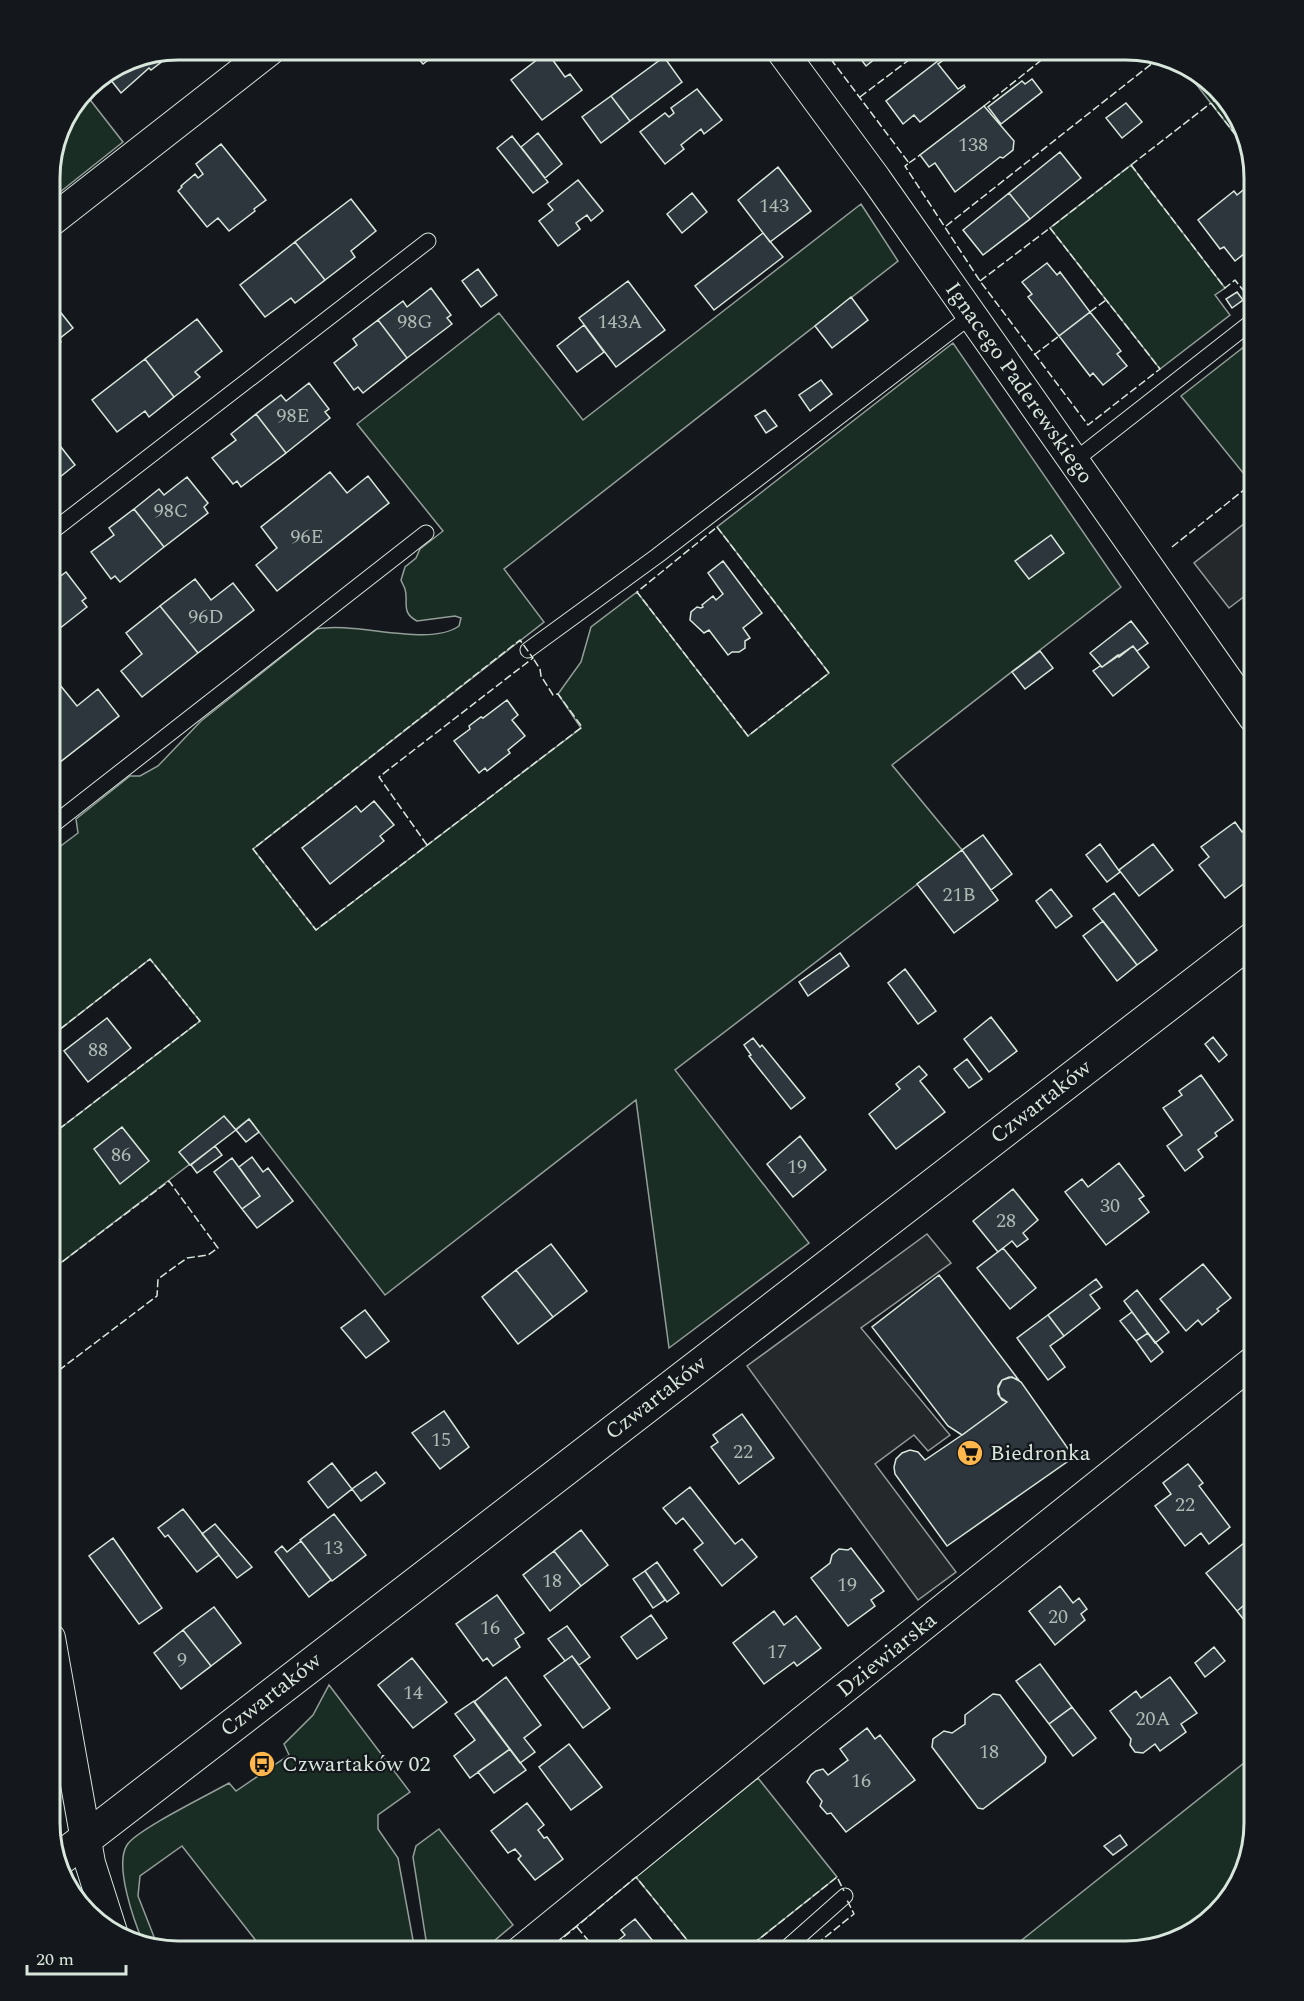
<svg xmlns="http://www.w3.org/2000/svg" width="1304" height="2001" viewBox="0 0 1304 2001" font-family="Spectral,serif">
  <rect width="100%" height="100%" fill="#14181c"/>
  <path fill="#1a2d24" stroke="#939e99" stroke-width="1.5" d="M1182 66 1197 71 1241 121 1248 151Z
    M84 92 123 142 50 200V170L59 129Z
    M1131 165 1225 288 1215 295 1230 315 1160 369 1050 228Z
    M861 204 898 261 504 569 544 622 253 849 316 930 581 728 558 694 581 662 591 627 637 592 748 736 829 673 717 527 953 343 1121 587 892 765 962 850 675 1070 809 1243 669 1348 636 1100 385 1295 249 1119 50 1271V1136L200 1021 150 959 50 1037V854L78 833 76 819 130 776H140L158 766 201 721 317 629C355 621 428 648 459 626L461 618 455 616 417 621C400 612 409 602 405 589 404 586 402 583 401 580L405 567 416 558 420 549 443 531 357 424 499 313 583 420Z
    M1254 339V482L1252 484 1181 396Z
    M329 1685 410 1792 378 1815V1829L398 1858 415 1951H264L182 1846 140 1876 138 1896 158 1947 143 1942C134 1921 114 1865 127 1845 136 1830 210 1794 229 1783L236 1791 289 1755 284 1744 313 1715Z
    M1254 1755V1823L1233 1894 1183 1938 1126 1951H1008Z
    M50 1771C53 1790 59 1808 50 1826Z
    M758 1778 837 1877 744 1951H696L636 1877Z
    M439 1829 513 1925 482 1951H430L426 1940 413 1857 416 1846Z"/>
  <path fill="#24282b" stroke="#939e99" stroke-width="1.5" d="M1254 516V589L1229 608 1194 563Z
    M927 1234 951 1263 861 1328 950 1435 928 1451 914 1435 875 1464 956 1572 918 1600 747 1366Z"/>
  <path fill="#2c363c" stroke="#d8e6dc" stroke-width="1.5" d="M411 50H430L435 55 423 64Z
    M854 50H886L866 66Z
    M166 52 168 57 151 70 149 68 121 93 110 79 102 77 129 59Z
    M547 52 565 77 570 74 582 90 542 120 511 80Z
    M664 57 682 82 630 121 611 96Z
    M943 57 945 59 938 64 958 89 964 85 965 87 920 122 914 115 903 124 886 101Z
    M1032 79 1042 92 1001 124 988 107 1022 81 1025 84Z
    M697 89 722 120 704 134 701 129 681 145 684 149 665 164 640 132 665 113 669 117 674 113 671 108Z
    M611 96 630 121 601 143 582 117Z
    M1126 103 1142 122 1122 138 1106 118Z
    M984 106 1014 141 1013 150 1003 158 1000 157 955 192 935 163 929 167 920 155Z
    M538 133 562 164 545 178 521 147Z
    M512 136 548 182 533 193 497 148Z
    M221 144 266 200 254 209 255 211 229 231 218 218 207 227 178 191 182 187 181 186 195 174 198 178 203 174 196 164Z
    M1060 152 1081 178 1030 219 1009 193Z
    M778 167 811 211 770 242 738 200Z
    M578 180 603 211 591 221 587 215 576 223 580 229 558 246 539 221 553 210 548 204Z
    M1253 182 1254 246 1235 261 1224 247 1220 249 1198 220 1234 191 1237 195Z
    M692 193 707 212 682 233 667 214Z
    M1009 193 1030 219 983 255 963 230Z
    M351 199 376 231 351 251 355 257 325 280 295 242Z
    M763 233 783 257 714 310 695 286Z
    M295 242 325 280 295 303 291 298 265 317 240 285Z
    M1047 263 1057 275 1060 272 1090 312 1059 336 1028 297 1032 294 1022 282Z
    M478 269 497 295 481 307 462 281Z
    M628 281 665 330 616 367 579 318Z
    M431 288 451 315 447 318 452 324 407 358 378 320 403 301 407 307Z
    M1237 292 1243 300 1232 308 1226 299Z
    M851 297 868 320 832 348 815 326Z
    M50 299 73 328 59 339 61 342 50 352Z
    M1090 312 1121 351 1117 354 1127 366 1103 385 1093 373 1090 376 1059 336Z
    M197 319 222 351 195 372 200 377 174 397 145 359Z
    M378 320 407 358 363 393 358 387 354 390 334 363 357 345 353 339Z
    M584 325 604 352 577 372 557 346Z
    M145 359 174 397 149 417 145 411 117 432 92 400Z
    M821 380 832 394 810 411 799 395Z
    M309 383 329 409 325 412 330 418 286 453 256 414 281 395 286 401Z
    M765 410 777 426 766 433 755 416Z
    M256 414 286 453 241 487 237 481 233 484 212 458 236 440 231 434Z
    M50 433 75 465 50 485Z
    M330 472 347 493 368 476 389 503 277 591 256 565 277 548 261 527Z
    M187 477 208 503 204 507 208 513 164 547 134 509 159 489 164 495Z
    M134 509 164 547 120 582 115 576 111 579 91 552 114 535 109 528Z
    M1051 535 1064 553 1029 579 1015 561Z
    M723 561 762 613 743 628 750 638 745 641V648L739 652H732L728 655 709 630 704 633 690 620 691 612 697 607 701 608 703 607 702 605 713 596 716 600 723 594 708 573Z
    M66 572 86 598 82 601 87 607 50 636V584Z
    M195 579 211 600 233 583 254 610 198 653 160 606Z
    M160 606 198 653 142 697 121 671 142 654 126 633Z
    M1131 621 1148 643 1137 651 1133 646 1102 667 1090 653Z
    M1133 646 1149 667 1113 696 1093 671 1100 666 1102 667 1118 655 1119 657Z
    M1040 651 1053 668 1025 689 1012 672Z
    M60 685 77 706 98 689 119 716 50 770V693Z
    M507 700 518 715 512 720 525 736 508 750 510 753 487 771 485 768 479 773 454 741 470 729 469 726 481 717 483 718Z
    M374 801 394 825 380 836 384 841 330 884 302 848 356 806 361 812Z
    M1235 822 1242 832 1254 822V876L1225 898 1199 865 1209 857 1201 847Z
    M983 835 1012 874 991 890 962 850Z
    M1100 844 1120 872 1107 882 1086 855Z
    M1153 844 1173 870 1139 896 1119 870Z
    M962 850 998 900 954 933 917 884Z
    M1051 889 1072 916 1056 928 1036 901Z
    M1114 893 1157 950 1137 965 1093 909Z
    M1103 921 1137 965 1117 981 1083 936Z
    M840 953 849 966 808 996 799 982Z
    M905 969 936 1011 918 1024 888 983Z
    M991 1017 1017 1051 989 1072 964 1039Z
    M107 1018 131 1048 88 1082 64 1051Z
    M1213 1037 1227 1055 1219 1062 1205 1044Z
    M753 1038 760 1047 762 1045 805 1098 791 1109 749 1056 751 1055 744 1045Z
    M967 1059 982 1079 969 1088 954 1069Z
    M919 1066 927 1075 920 1081 945 1112 896 1149 869 1114 900 1089 896 1084Z
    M1201 1075 1233 1120 1215 1133 1217 1136 1198 1150 1203 1157 1185 1171 1167 1146 1182 1135 1163 1108 1182 1095 1179 1091Z
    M224 1116 236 1130 190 1165 179 1152Z
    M249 1119 259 1132 246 1142 236 1130Z
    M122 1127 149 1161 120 1184 94 1149Z
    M800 1136 826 1170 793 1197 767 1164Z
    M215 1146 222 1155 197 1173 191 1165Z
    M252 1157 263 1172 268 1168 293 1201 257 1228 242 1209 260 1196 239 1167Z
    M232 1158 260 1196 242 1209 214 1172Z
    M1119 1163 1144 1196 1139 1199 1149 1212 1106 1245 1065 1192 1082 1179 1088 1187Z
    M1013 1189 1038 1220 1023 1233 1028 1239 1017 1247 1012 1241 998 1252 973 1221Z
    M1254 1218V1239L1244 1226Z
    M551 1244 587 1291 553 1317 516 1270Z
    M1003 1248 1036 1288 1010 1309 977 1268Z
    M1203 1264 1231 1298 1217 1309 1219 1311 1202 1325 1198 1320 1186 1331 1160 1299Z
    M516 1270 553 1317 518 1344 482 1297Z
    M939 1275 1018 1379 1009 1377 1002 1380 998 1386V1394L1002 1400 1007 1402 962 1435 948 1426 872 1327Z
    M1096 1279 1102 1287 1090 1295 1100 1308 1064 1336 1048 1315Z
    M1137 1290 1169 1332 1155 1343 1124 1301Z
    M365 1310 389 1341 366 1358 341 1328Z
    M1132 1312 1148 1333 1136 1341 1120 1321Z
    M1048 1315 1064 1336 1050 1346 1065 1367 1048 1380 1017 1338Z
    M1148 1333 1163 1352 1151 1362 1136 1341Z
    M1012 1377 1021 1382 1074 1457 947 1546 895 1474 894 1467 896 1459 902 1453 910 1450 918 1452 925 1460 962 1435 1007 1402 1000 1397 998 1389 1002 1380Z
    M444 1411 469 1447 440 1469 412 1433Z
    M742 1414 774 1458 739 1484 711 1447 718 1442 713 1435Z
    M1254 1423V1435L1249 1428Z
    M332 1463 352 1489 328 1508 308 1482Z
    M1188 1464 1203 1483 1199 1486 1230 1527 1209 1544 1201 1533 1185 1546 1155 1506 1171 1494 1163 1483Z
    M376 1472 385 1483 361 1501 352 1489Z
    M690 1487 735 1544 742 1539 757 1557 722 1586 694 1550 703 1543 683 1518 676 1524 663 1508Z
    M183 1509 219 1555 197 1572 168 1535 165 1537 158 1528Z
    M334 1514 366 1555 332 1581 300 1540Z
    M215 1524 252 1567 237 1578 202 1534Z
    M581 1530 608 1565 581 1586 554 1551Z
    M113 1538 162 1608 139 1624 89 1556Z
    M301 1541 331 1580 309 1597 275 1552 282 1546 287 1552Z
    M1244 1543 1254 1556V1597L1237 1611 1206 1573Z
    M851 1548 884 1591 871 1600 875 1606 848 1626 811 1578 830 1563 832 1555 839 1549 848 1550Z
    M554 1551 581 1586 550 1611 523 1575Z
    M657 1562 679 1593 667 1602 645 1571Z
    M645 1571 665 1600 653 1608 633 1579Z
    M1060 1586 1073 1603 1079 1598 1087 1609 1081 1614 1085 1620 1055 1645 1029 1611Z
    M497 1595 524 1633 515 1639 520 1647 493 1666 487 1658 483 1661 456 1624Z
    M1254 1597V1618L1247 1624 1237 1611Z
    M214 1607 241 1643 211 1666 183 1630Z
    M774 1611 784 1625 796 1616 821 1648 797 1666 794 1662 764 1684 733 1643Z
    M651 1615 667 1638 637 1659 621 1637Z
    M567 1626 590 1657 579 1665 572 1656 565 1661 548 1639Z
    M183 1630 211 1666 181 1689 154 1653Z
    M1214 1647 1225 1661 1205 1677 1195 1663Z
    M572 1656 610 1708 583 1728 544 1676Z
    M412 1658 447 1702 413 1728 378 1685Z
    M1040 1664 1072 1707 1049 1724 1016 1681Z
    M506 1677 541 1725 524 1738 535 1752 520 1763 474 1702Z
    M1170 1677 1197 1713 1181 1724 1186 1732 1160 1751 1155 1744 1143 1753 1135 1752 1130 1745 1131 1739 1110 1711 1136 1691 1141 1698Z
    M993 1694 1000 1695 1046 1757 1045 1762 983 1809 978 1808 932 1747 933 1739 944 1731 952 1733 965 1724V1715Z
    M474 1701 510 1749 470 1778 454 1756 475 1740 455 1714Z
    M1072 1707 1096 1738 1073 1756 1049 1724Z
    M867 1728 875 1739 880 1735 915 1780 846 1832 831 1813 827 1814 820 1806 822 1801 807 1782 811 1775 816 1771 823 1769 828 1775 848 1760 840 1749Z
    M569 1744 602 1787 571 1810 539 1767Z
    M510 1749 526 1770 494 1793 478 1772Z
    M527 1803 544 1825 538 1830 544 1838 547 1837 563 1859 535 1880 518 1859 521 1856 515 1849 508 1853 491 1831Z
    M1120 1835 1127 1845 1113 1855 1104 1846Z
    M635 1919 661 1951H605L625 1935 621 1930Z"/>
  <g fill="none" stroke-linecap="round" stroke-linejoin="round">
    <g stroke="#d8e6dc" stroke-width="17">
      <path id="lane" d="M1074 461 1254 320
        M50 533 428 241
        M528 650 657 556 972 315
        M50 827 426 533
        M783 1951 845 1896"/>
    </g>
    <g stroke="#d8e6dc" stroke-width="32">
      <path id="street" d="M781 50 876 179 1254 718
        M50 222 270 50
        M50 1638 90 1863 112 1932
        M521 1951 802 1722 1254 1361"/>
    </g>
    <g stroke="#d8e6dc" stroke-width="35">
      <path id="secondary" d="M58 1860 1254 938"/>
    </g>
    <use href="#lane" stroke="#14181c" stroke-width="15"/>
    <use href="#street" stroke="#14181c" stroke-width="30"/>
    <use href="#secondary" stroke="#14181c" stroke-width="33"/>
    <path stroke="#d8e6dc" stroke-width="1.5" stroke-dasharray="8 3" stroke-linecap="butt" d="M824 50 909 163 905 166 980 281 1088 425 1160 369 1050 228 1131 165 1225 288 1235 280 1250 299 1254 296
      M829 57 839 50
      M1219 96 1211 103 1248 151
      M860 97 922 50
      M984 106 1054 50
      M909 163 920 155
      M1131 165 1211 103
      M946 226 1159 58
      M980 281 1050 228
      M1090 312 1106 300
      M1034 355 1059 336
      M717 527 829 673 748 736 637 592Z
      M1172 547 1254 482
      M427 845 379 777 533 658 520 640 253 849 316 930 582 727 558 694 553 695 541 676 540 669 533 658
      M50 1136 200 1021 150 959 50 1037
      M50 1377 157 1296 158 1279 187 1258 208 1255 218 1248 169 1181 50 1271
      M577 1927 597 1951
      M547 1951 636 1877 696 1951
      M744 1951 837 1877 844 1891
      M808 1951 854 1914 847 1900"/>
  </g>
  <defs>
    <g id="supermarket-disc" transform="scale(1.35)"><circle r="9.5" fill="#ffb74d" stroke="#14181c"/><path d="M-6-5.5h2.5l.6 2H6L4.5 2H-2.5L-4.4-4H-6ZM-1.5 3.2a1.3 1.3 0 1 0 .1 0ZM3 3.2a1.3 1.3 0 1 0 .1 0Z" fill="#111"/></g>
    <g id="bus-disc" transform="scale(1.35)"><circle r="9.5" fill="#ffb74d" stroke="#14181c"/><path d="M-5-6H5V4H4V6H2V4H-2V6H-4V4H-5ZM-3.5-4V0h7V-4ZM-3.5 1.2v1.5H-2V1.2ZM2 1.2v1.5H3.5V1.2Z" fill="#111"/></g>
  </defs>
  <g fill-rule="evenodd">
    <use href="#supermarket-disc" x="970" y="1453"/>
    <use href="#bus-disc" x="262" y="1764"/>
  </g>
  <g text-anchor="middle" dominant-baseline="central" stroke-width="4.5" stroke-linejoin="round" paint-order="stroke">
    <g font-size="20" fill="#adbab4">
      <text x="973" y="145">138</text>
      <text x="774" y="206">143</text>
      <text x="415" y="322">98G</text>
      <text x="620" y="322">143A</text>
      <text x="293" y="416">98E</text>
      <text x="171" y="511">98C</text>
      <text x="307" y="537">96E</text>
      <text x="206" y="617">96D</text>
      <text x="959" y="895">21B</text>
      <text x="98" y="1050">88</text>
      <text x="121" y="1155">86</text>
      <text x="797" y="1167">19</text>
      <text x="1110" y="1206">30</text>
      <text x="1006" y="1221">28</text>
      <text x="441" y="1440">15</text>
      <text x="743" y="1452">22</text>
      <text x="1185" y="1505">22</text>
      <text x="333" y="1548">13</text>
      <text x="552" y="1581">18</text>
      <text x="847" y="1585">19</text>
      <text x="1058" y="1617">20</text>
      <text x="490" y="1628">16</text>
      <text x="777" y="1652">17</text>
      <text x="182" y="1660">9</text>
      <text x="413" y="1693">14</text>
      <text x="1153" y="1719">20A</text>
      <text x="989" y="1752">18</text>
      <text x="861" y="1781">16</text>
    </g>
    <g font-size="22" fill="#d8e6dc" stroke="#14181c">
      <text transform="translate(1019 383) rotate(55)">Ignacego Paderewskiego</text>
      <text transform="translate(1041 1102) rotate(-38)">Czwartaków</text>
      <text transform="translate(656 1398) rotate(-38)">Czwartaków</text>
      <text transform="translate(887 1655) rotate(-39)">Dziewiarska</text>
      <text transform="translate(271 1695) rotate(-38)">Czwartaków</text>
    </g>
    <g font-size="22" fill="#d8e6dc" stroke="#14181c" text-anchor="start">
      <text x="990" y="1453">Biedronka</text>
      <text x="282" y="1764">Czwartaków 02</text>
    </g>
  </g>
  <path d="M0 0H1304V2001H0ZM178 60H1126A118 118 0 0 1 1244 178V1823A118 118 0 0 1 1126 1941H178A118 118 0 0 1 60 1823V178A118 118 0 0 1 178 60Z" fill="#14181c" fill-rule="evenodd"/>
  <path fill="none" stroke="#d8e6dc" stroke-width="3" d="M178 60H1126A118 118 0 0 1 1244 178V1823A118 118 0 0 1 1126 1941H178A118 118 0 0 1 60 1823V178A118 118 0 0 1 178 60Z"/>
  <path d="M27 1965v9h99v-9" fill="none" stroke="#d8e6dc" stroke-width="3"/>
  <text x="36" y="1965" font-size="18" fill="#d8e6dc" stroke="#14181c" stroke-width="4.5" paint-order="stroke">20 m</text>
</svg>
